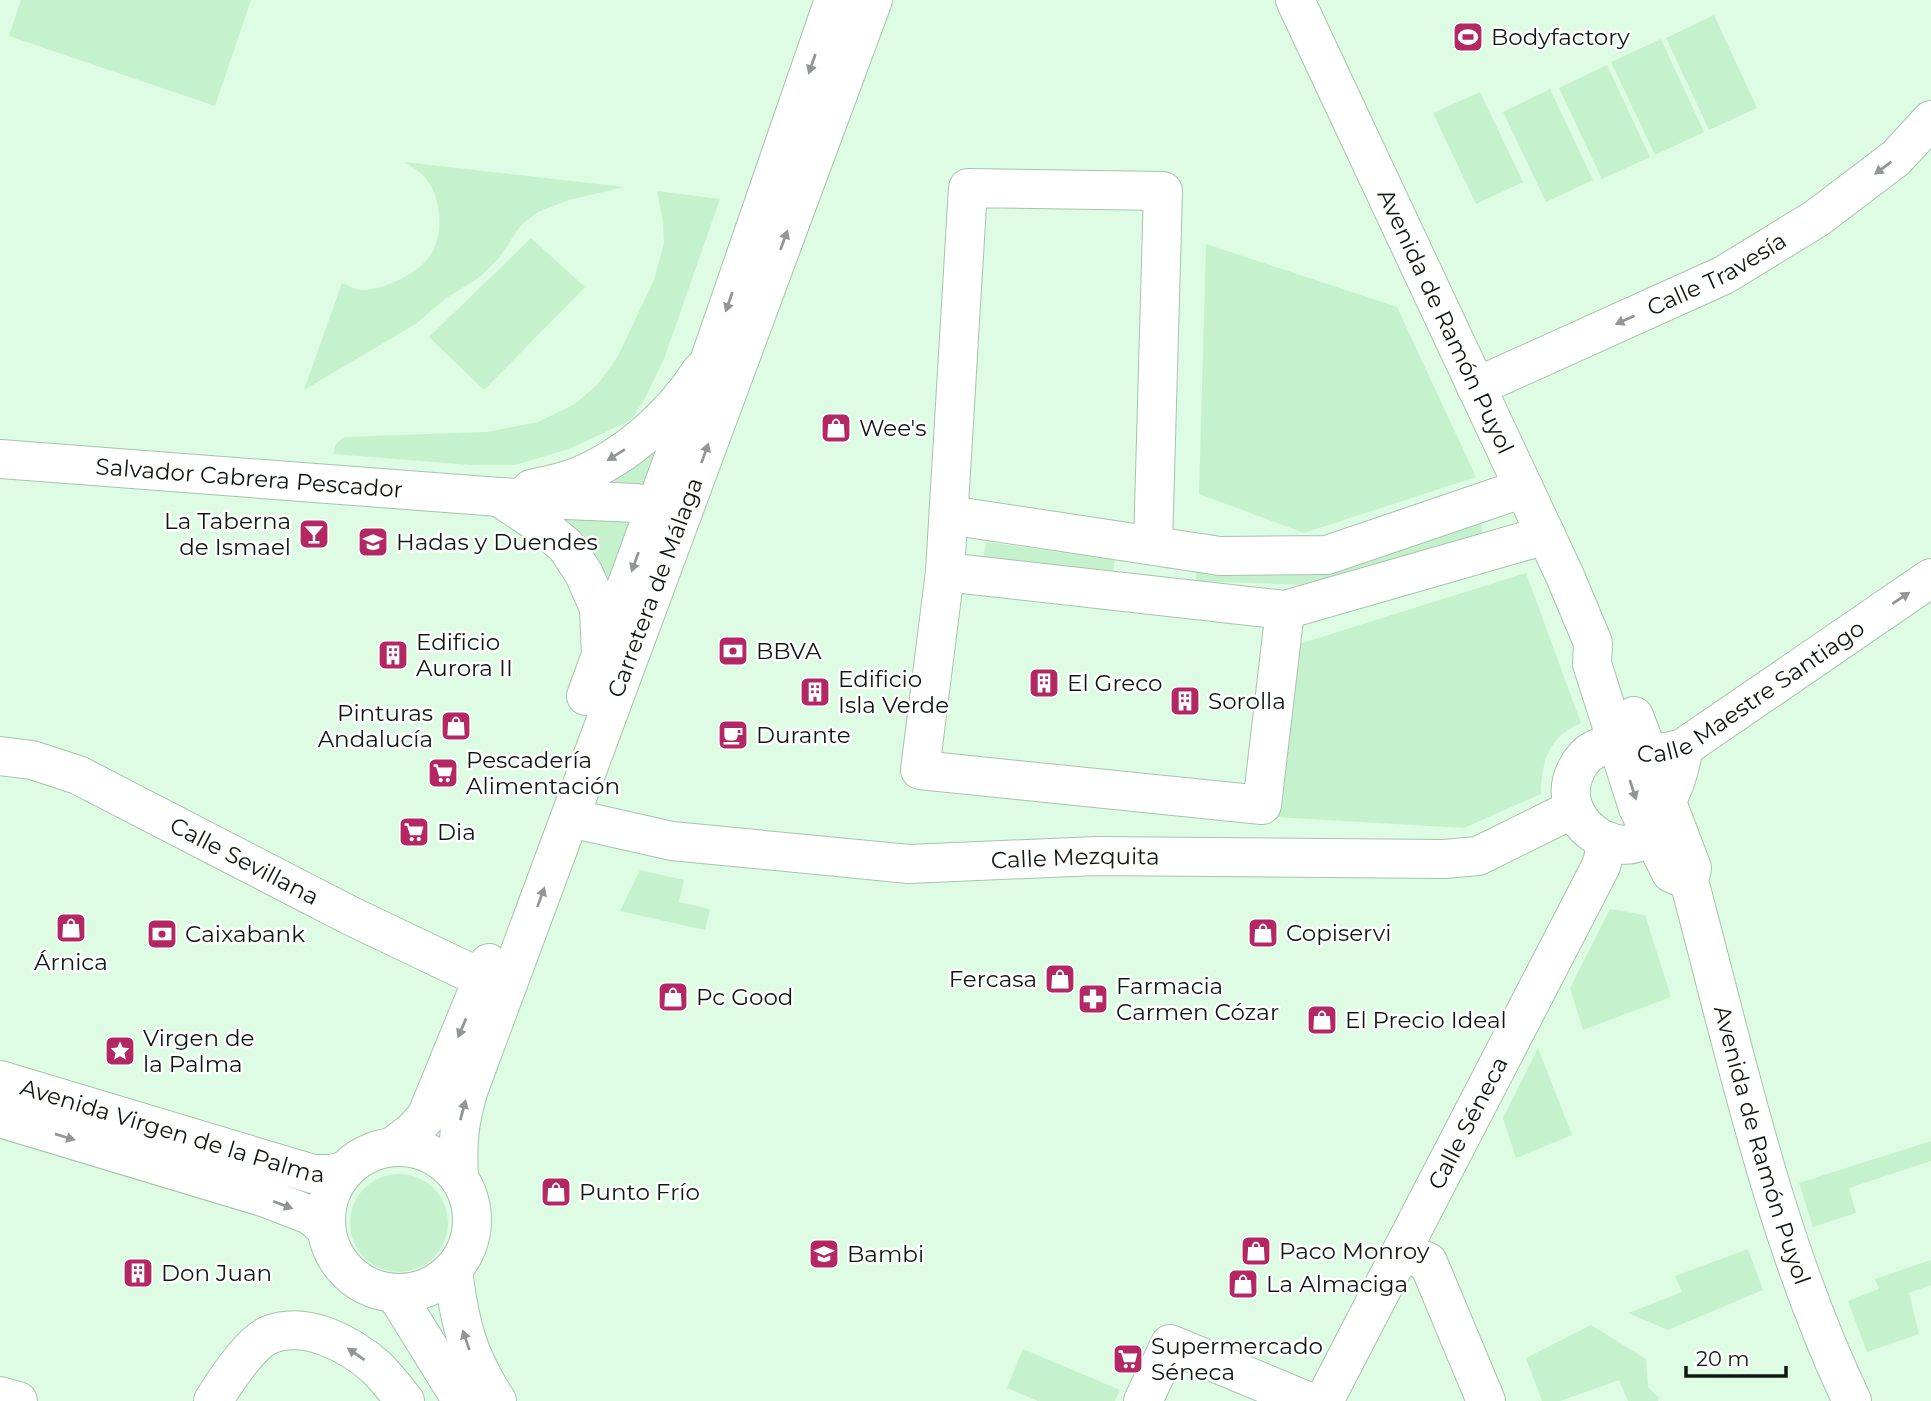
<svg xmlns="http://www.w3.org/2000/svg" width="1931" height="1401" viewBox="0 0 1931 1401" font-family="Montserrat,sans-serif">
  <rect width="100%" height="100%" fill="#defbe3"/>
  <path fill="#c5f2cd" d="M21 0H251L215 106 9 36Z
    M1714 15 1757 108 1709 130 1666 38Z
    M1661 39 1704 132 1655 155 1611 62Z
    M1607 65 1650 157 1602 179 1559 88Z
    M1550 89 1593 180 1546 202 1503 112Z
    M1480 92 1523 182 1476 204 1433 113Z
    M404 162 624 187 569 200 538 212 521 225 499 258 481 276 445 299 417 323 304 390 342 283C349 286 356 290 363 290 385 289 417 274 430 256 445 233 442 194 422 174 417 170 410 166 404 162Z
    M657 191 720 199 664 359 644 400 631 420 569 449 515 465H471L333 454 336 444 344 437 486 432 538 422 575 404 598 384 618 356 654 280 664 243 663 221Z
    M531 238 585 287 484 390 429 337Z
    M1206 244 1397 307 1476 477 1304 533 1199 494Z
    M664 434 643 492 585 484Z
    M615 514 627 520 628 526 604 596 548 520Z
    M1481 521 1483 540 1334 586 1196 581 1197 565Z
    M986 542 1115 560 1112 579 983 561Z
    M1526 573 1581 723C1549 736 1541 762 1541 794L1464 828 1274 817 1296 645Z
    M640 870 684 880 679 902 710 909 705 930 620 911Z
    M1610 909 1645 915 1671 997 1583 1030 1570 988Z
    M1538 1048 1572 1135 1516 1158 1503 1118Z
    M1931 1141V1161L1849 1188 1856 1213 1813 1227 1799 1183Z
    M350 1223a49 49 0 1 1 98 0a49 49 0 1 1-98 0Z
    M1748 1249 1763 1290 1668 1330 1628 1313 1682 1292 1675 1276Z
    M1931 1260V1285L1909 1293 1919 1334 1867 1352 1848 1301 1879 1289 1875 1279Z
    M1591 1325 1646 1359 1648 1387 1659 1398 1658 1401H1628L1619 1380 1560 1401H1542L1526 1358Z
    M1023 1349 1120 1390 1115 1401H1038L1007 1388Z"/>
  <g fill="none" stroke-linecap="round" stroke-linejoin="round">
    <g stroke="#a7c3ac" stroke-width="40">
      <g id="minor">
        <path id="s1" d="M1295 0 1565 576 1593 643 1592 664 1638 808 1671 873 1689 881"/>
        <path id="s2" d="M1476 387 1724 275 1817 218 1896 158 1931 120"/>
        <path id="s3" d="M0 459 499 497 636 503 653 509 662 523 667 541"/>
        <path d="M531 489C544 486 556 484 568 480 621 462 672 417 701 371"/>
        <path d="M499 497 541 525 566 546 584 574 599 608 601 657"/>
        <path d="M949 515 1220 556 1327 555 1524 488"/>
        <path d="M1153 545 1163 191 968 188 945 572 920 770 1262 805 1285 610"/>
        <path d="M945 572 1285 610 1546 535"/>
        <path id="s4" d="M1634 716 1692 868 1689 881C1736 1056 1774 1237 1852 1401"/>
        <path id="s5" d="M1683 748C1681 769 1673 790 1663 809 1659 816 1656 826 1650 833 1621 868 1551 819 1576 770 1580 762 1586 754 1594 750 1614 739 1631 753 1651 754 1663 754 1672 751 1683 748L1931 578"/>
        <path id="s6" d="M0 756 32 760 78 775 351 916 483 979"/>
        <path id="s7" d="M570 818 672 841 909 864 1096 856 1444 859 1478 856 1573 809"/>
        <path d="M1402 1252 1428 1262 1486 1401"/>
        <path d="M0 1396 18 1401"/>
        <path d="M213 1401C224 1383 250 1343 269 1335 306 1320 350 1344 377 1368 387 1378 396 1390 405 1401"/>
        <path d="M1143 1401 1170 1344 1307 1401"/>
        <path id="s8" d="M1324 1401 1601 866 1608 841"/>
      </g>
    </g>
    <g stroke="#a7c3ac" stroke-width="40">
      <g id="major">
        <path d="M586 696 712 353 834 0"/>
        <path id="s9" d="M0 1080 313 1174H330L345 1171"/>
        <path d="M0 1118 266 1198 310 1215 326 1228"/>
        <path d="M392 1147 412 1132 426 1117 489 963"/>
        <circle cx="399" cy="1220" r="73"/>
        <path id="s10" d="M459 1178C457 1144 459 1121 469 1089L873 0"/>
        <path d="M453 1271C460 1324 467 1355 497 1401"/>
        <path d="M395 1293 462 1401"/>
      </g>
    </g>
    <use href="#minor" stroke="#fff" stroke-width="38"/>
    <use href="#major" stroke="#fff" stroke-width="38"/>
  </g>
  <defs><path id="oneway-solid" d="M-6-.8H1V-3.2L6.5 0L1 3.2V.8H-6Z" transform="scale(1.75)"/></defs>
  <g fill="#939793">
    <use href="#oneway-solid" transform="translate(812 64) rotate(109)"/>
    <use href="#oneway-solid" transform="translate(1883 168) rotate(143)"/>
    <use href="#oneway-solid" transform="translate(784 240) rotate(-70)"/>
    <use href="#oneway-solid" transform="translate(729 302) rotate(109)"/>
    <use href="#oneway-solid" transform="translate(1625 320) rotate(156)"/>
    <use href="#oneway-solid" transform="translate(705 453) rotate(-70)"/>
    <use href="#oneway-solid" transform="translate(616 455) rotate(148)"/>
    <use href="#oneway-solid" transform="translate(635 562) rotate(110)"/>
    <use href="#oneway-solid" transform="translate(1901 598) rotate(-34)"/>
    <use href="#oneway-solid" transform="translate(1633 790) rotate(72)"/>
    <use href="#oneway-solid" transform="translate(541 897) rotate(-70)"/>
    <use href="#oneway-solid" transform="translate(462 1028) rotate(113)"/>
    <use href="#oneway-solid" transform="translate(463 1110) rotate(-75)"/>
    <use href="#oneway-solid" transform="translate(65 1137) rotate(17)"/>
    <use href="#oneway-solid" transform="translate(283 1205) rotate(21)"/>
    <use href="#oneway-solid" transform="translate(466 1340) rotate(-109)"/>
    <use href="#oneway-solid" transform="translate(356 1354) rotate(-145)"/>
  </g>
  <defs>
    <g id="stadium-square" transform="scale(1.575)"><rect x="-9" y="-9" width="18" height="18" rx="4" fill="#b32863" stroke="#fff"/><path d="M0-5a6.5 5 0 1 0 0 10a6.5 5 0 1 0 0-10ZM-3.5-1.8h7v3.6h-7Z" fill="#fff"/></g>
    <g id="shop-square" transform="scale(1.575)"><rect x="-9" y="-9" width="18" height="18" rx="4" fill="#b32863" stroke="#fff"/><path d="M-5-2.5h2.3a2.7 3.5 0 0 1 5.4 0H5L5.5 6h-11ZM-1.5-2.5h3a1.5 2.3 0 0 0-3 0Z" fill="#fff"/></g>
    <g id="bar-square" transform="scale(1.575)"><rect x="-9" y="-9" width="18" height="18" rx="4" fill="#b32863" stroke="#fff"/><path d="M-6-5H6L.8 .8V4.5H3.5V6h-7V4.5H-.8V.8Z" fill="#fff"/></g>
    <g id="school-square" transform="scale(1.575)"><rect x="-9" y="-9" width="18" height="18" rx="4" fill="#b32863" stroke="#fff"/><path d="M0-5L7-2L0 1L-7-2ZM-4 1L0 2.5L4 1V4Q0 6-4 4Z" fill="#fff"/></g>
    <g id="bank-square" transform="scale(1.575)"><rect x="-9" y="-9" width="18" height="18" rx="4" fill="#b32863" stroke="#fff"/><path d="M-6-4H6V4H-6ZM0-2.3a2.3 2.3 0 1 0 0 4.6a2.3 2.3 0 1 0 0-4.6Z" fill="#fff"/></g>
    <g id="building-square" transform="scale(1.575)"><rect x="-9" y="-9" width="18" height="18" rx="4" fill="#b32863" stroke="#fff"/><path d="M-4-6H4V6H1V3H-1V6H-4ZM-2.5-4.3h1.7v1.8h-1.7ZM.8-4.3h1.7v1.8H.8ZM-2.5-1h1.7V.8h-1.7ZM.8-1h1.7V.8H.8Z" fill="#fff"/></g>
    <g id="cafe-square" transform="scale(1.575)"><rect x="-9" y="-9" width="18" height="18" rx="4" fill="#b32863" stroke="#fff"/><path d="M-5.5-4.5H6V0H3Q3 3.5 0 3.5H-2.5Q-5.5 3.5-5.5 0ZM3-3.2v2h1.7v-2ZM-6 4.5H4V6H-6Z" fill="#fff"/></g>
    <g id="supermarket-square" transform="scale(1.575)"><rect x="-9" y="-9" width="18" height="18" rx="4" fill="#b32863" stroke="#fff"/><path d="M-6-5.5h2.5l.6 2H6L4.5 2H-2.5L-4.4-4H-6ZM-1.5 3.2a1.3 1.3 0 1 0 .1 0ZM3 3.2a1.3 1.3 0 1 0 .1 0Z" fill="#fff"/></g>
    <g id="pharmacy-square" transform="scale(1.575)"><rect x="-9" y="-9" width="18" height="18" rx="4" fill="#b32863" stroke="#fff"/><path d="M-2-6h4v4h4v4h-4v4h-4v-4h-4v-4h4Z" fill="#fff"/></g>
    <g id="sight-square" transform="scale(1.575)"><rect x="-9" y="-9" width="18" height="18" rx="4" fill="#b32863" stroke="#fff"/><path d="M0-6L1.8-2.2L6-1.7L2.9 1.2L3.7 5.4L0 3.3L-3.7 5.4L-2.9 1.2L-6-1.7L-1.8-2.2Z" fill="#fff"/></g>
  </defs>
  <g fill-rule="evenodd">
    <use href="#stadium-square" x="1468" y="37"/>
    <use href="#shop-square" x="836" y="428"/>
    <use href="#bar-square" x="314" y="534"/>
    <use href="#school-square" x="373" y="542"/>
    <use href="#bank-square" x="733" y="651"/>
    <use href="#building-square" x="393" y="655"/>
    <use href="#building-square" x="1044" y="683"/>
    <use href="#building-square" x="815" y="692"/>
    <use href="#building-square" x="1185" y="701"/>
    <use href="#shop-square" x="456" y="726"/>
    <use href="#cafe-square" x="733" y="735"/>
    <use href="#supermarket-square" x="443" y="773"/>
    <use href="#supermarket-square" x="414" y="832"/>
    <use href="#shop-square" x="71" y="928"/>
    <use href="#shop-square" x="1263" y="933"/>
    <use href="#bank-square" x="162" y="934"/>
    <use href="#shop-square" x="1060" y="979"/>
    <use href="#shop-square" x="673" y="997"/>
    <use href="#pharmacy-square" x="1093" y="999"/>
    <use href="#shop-square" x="1322" y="1020"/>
    <use href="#sight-square" x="120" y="1051"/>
    <use href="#shop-square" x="556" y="1192"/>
    <use href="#shop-square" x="1256" y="1251"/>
    <use href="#school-square" x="824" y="1254"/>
    <use href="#building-square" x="138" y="1273"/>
    <use href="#shop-square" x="1243" y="1284"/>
    <use href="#supermarket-square" x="1128" y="1359"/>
  </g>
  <g text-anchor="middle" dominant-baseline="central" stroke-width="5" stroke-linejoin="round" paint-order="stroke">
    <g font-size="23" fill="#0e1810" stroke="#fff" text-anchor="start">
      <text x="1491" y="37">Bodyfactory</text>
      <text x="859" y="428">Wee's</text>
      <text x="291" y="521" text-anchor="end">La Taberna<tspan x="291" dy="26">de Ismael</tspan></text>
      <text x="396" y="542">Hadas y Duendes</text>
      <text x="416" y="642">Edificio<tspan x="416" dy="26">Aurora II</tspan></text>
      <text x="756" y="651">BBVA</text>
      <text x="838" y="679">Edificio<tspan x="838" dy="26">Isla Verde</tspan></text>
      <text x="1067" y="683">El Greco</text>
      <text x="1208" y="701">Sorolla</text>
      <text x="433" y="713" text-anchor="end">Pinturas<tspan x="433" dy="26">Andalucía</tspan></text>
      <text x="756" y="735">Durante</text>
      <text x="466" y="760">Pescadería<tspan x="466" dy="26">Alimentación</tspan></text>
      <text x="437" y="832">Dia</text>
      <text x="1286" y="933">Copiservi</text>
      <text x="185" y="934">Caixabank</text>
      <text x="71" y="962" text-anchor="middle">Árnica</text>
      <text x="1037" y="979" text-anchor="end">Fercasa</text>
      <text x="1116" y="986">Farmacia<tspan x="1116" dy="26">Carmen Cózar</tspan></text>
      <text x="696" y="997">Pc Good</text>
      <text x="1345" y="1020">El Precio Ideal</text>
      <text x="143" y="1038">Virgen de<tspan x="143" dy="26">la Palma</tspan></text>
      <text x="579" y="1192">Punto Frío</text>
      <text x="1279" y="1251">Paco Monroy</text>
      <text x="847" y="1254">Bambi</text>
      <text x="161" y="1273">Don Juan</text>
      <text x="1266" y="1284">La Almaciga</text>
      <text x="1151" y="1346">Supermercado<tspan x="1151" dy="26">Séneca</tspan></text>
    </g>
    <g font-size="23" fill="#0e1810" stroke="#fff">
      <text stroke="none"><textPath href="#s2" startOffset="266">Calle Travesía</textPath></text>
      <text stroke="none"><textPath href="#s1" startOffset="355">Avenida de Ramón Puyol</textPath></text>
      <text stroke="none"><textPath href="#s3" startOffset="250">Salvador Cabrera Pescador</textPath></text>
      <text stroke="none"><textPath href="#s10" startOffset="625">Carretera de Málaga</textPath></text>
      <text stroke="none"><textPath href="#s5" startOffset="430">Calle Maestre Santiago</textPath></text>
      <text stroke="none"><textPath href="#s7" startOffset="509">Calle Mezquita</textPath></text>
      <text stroke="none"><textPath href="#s6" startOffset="268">Calle Sevillana</textPath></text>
      <text stroke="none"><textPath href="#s8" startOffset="313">Calle Séneca</textPath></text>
      <text stroke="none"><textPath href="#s9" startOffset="180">Avenida Virgen de la Palma</textPath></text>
      <text stroke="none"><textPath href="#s4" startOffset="450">Avenida de Ramón Puyol</textPath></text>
    </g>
  </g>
  <path d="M1686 1366v10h100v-10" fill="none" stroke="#0e1810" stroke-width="3.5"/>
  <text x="1696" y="1366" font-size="21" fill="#0e1810" stroke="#ffffff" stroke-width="5" paint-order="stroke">20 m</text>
</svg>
